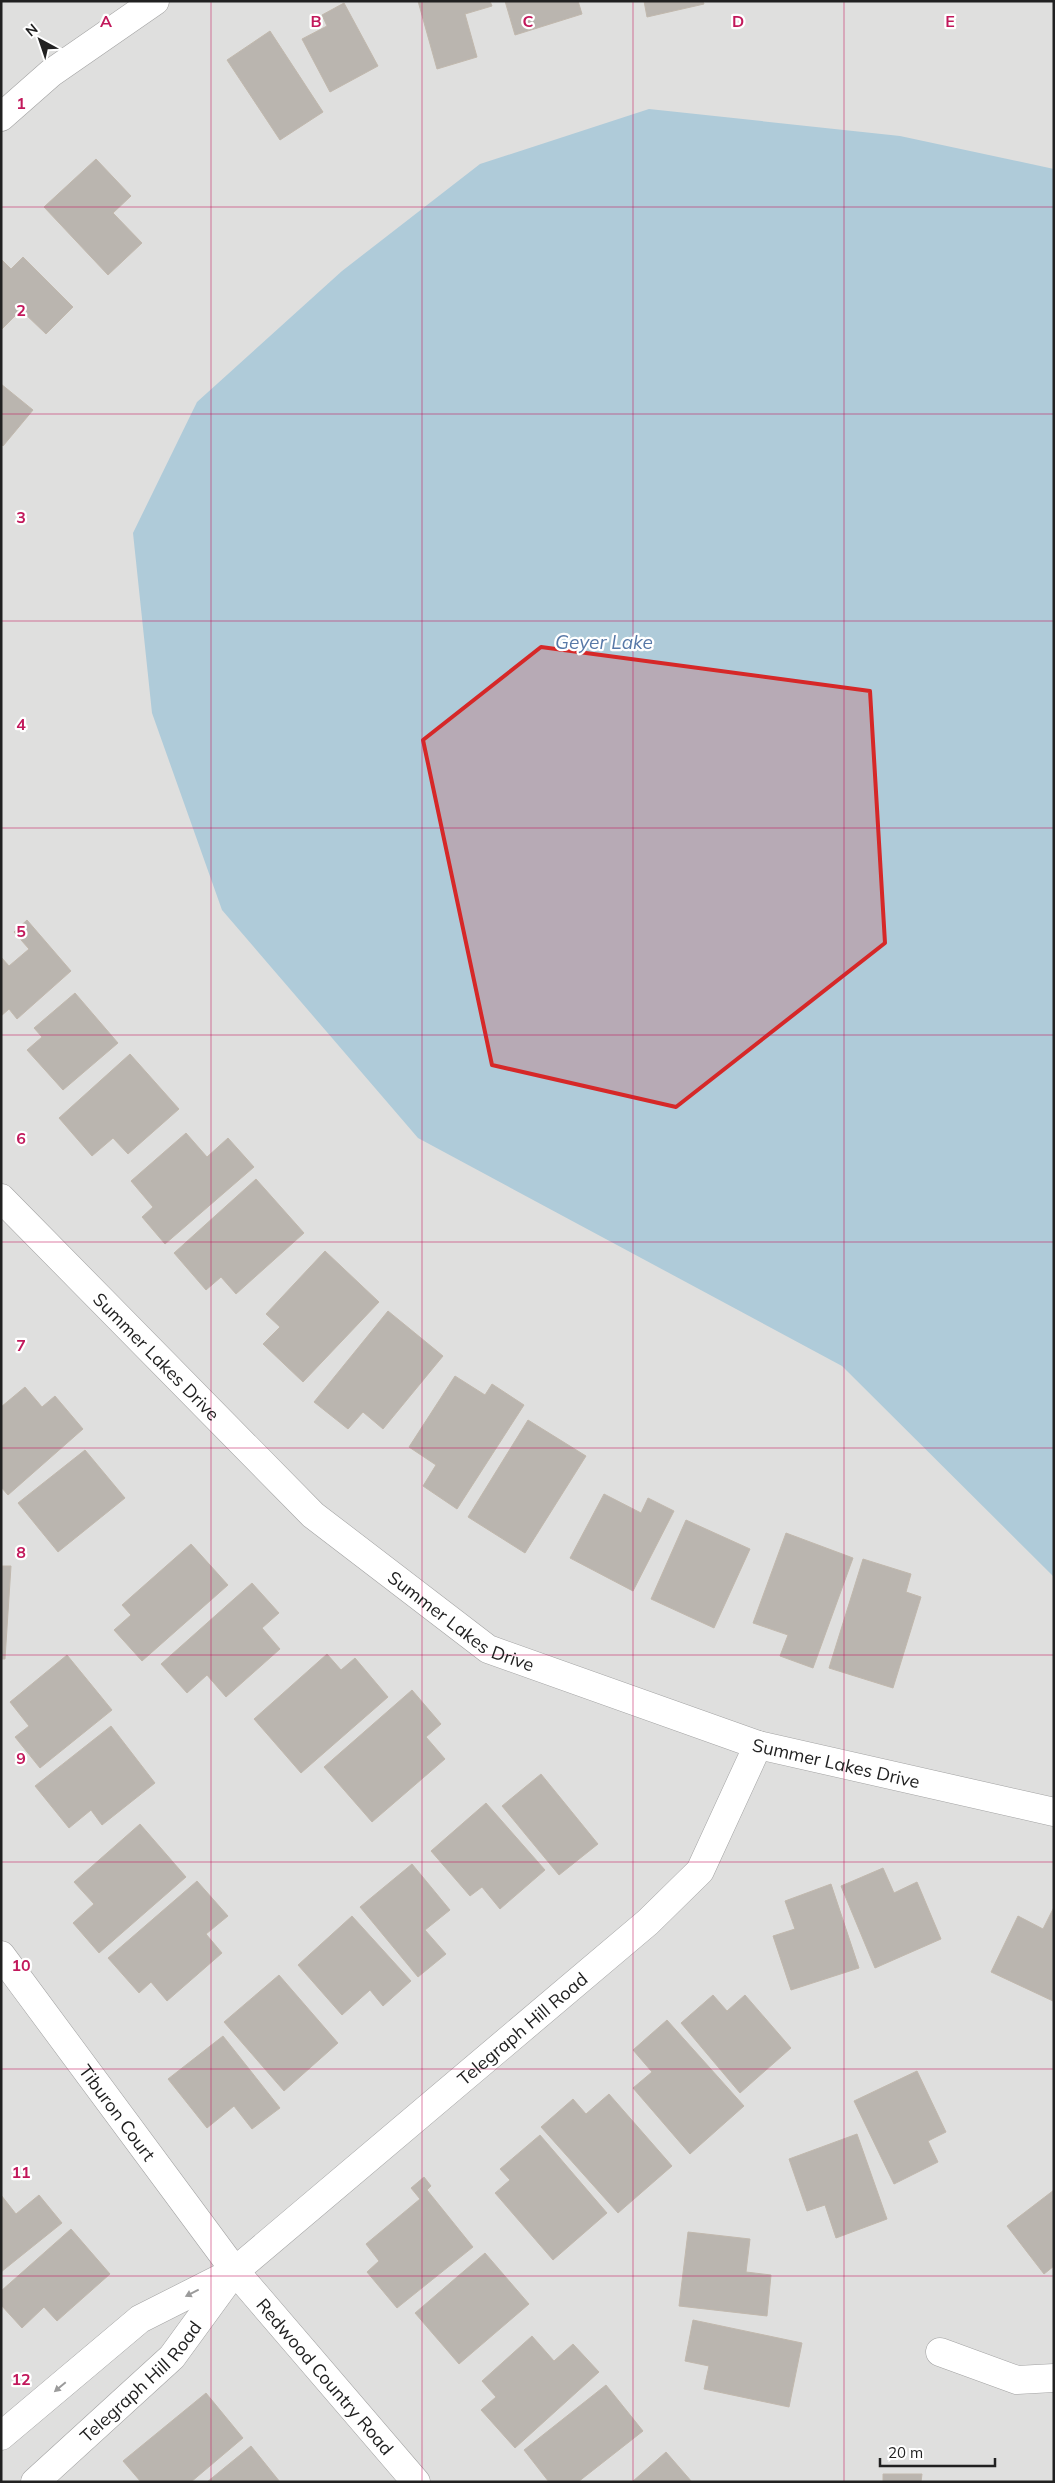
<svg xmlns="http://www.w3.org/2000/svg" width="1055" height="2483" viewBox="0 0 1055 2483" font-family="Mulish,sans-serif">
  <rect width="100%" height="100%" fill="#f1efe9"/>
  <path fill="#dfdfde" d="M1 1H1054V2482H1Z"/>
  <path fill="#afcbd9" d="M649 109 900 136 1054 169V1577L842 1366 418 1138 222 910 152 713 133 533 197 402 342 271 480 164Z"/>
  <path fill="#bab5af" stroke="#c1b8ad" d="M418 1H490L492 6 465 14 477 57 437 69Z
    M505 1H578L582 14 515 35Z
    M644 1H703L704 4 647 17Z
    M344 3 378 66 330 92 302 39 327 26 322 15Z
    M270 31 323 112 280 140 227 60Z
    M96 159 131 196 113 213 142 243 108 275 44 207Z
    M23 257 73 307 46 334 21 310 1 330V259L11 269Z
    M1 384 33 410 3 446 1 444Z
    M27 920 71 971 17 1019 9 1009 1 1016V957L9 966 29 949 14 932Z
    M75 993 118 1043 63 1090 27 1050 42 1037 34 1028Z
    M130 1054 179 1109 128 1154 113 1138 92 1156 59 1118Z
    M186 1133 207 1157 228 1138 254 1167 165 1244 142 1217 153 1207 131 1181Z
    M256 1179 304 1233 236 1294 221 1277 206 1290 174 1253Z
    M325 1251 379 1302 303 1382 263 1344 280 1327 266 1314Z
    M388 1311 443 1356 383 1429 363 1412 348 1429 314 1402Z
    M455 1376 485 1395 492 1384 524 1405 457 1509 423 1486 436 1465 409 1447Z
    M25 1387 42 1407 55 1396 83 1429 8 1495 1 1487V1407Z
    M528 1420 586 1456 525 1553 468 1517Z
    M85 1450 125 1498 58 1552 18 1503Z
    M604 1494 641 1513 648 1498 674 1511 633 1591 570 1558Z
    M686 1520 750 1549 714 1628 651 1599Z
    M786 1533 853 1558 813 1668 780 1656 788 1635 753 1623Z
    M191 1544 228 1585 142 1661 114 1630 131 1615 122 1605Z
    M863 1559 911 1574 906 1592 921 1597 893 1688 829 1668Z
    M1 1566H11L5 1659H1Z
    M252 1583 279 1613 262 1628 280 1649 226 1697 207 1675 187 1693 161 1664Z
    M327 1654 341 1670 355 1658 388 1697 301 1773 254 1719Z
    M67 1655 112 1710 40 1768 15 1737 29 1726 10 1702Z
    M412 1690 441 1724 426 1737 445 1759 372 1822 324 1767Z
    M111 1726 155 1783 102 1825 91 1810 69 1828 35 1786Z
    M541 1774 598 1844 559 1875 502 1806Z
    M486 1803 545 1870 500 1909 482 1887 470 1896 431 1851Z
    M140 1824 186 1877 99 1953 73 1923 94 1904 74 1882Z
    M412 1864 450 1910 425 1930 446 1954 418 1977 360 1907Z
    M883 1868 894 1893 917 1882 941 1939 875 1968 841 1886Z
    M197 1881 228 1916 206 1934 222 1953 167 2001 151 1982 139 1993 108 1958Z
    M831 1884 859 1968 791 1990 773 1936 795 1929 785 1901Z
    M1054 1907V2000L1053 2001 991 1972 1018 1916 1043 1929Z
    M352 1916 411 1981 383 2006 370 1990 342 2015 298 1965Z
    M279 1975 338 2043 284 2091 224 2022Z
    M713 1995 727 2011 745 1995 791 2048 740 2093 681 2023Z
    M667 2020 744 2106 690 2154 633 2088 652 2072 633 2050Z
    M223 2036 280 2108 252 2129 234 2106 207 2128 168 2079Z
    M917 2071 946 2132 928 2141 938 2162 894 2184 854 2101Z
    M609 2094 672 2166 618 2213 541 2127 573 2099 586 2114Z
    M857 2134 887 2219 836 2238 825 2205 807 2211 789 2159Z
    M540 2135 607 2213 553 2260 495 2193 510 2180 500 2169Z
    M424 2177 431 2186 427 2190 473 2247 397 2308 367 2272 379 2261 366 2244 420 2199 411 2188Z
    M1054 2190V2266L1044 2274 1007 2226Z
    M1 2195 16 2214 39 2195 62 2223 1 2272Z
    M71 2229 110 2274 57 2321 44 2307 22 2328 1 2305V2291Z
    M688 2232 750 2239 746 2272 771 2275 767 2316 679 2306Z
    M485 2253 529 2304 459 2364 415 2313Z
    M693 2320 802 2343 789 2407 704 2389 709 2366 685 2361Z
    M532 2336 554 2361 573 2344 599 2372 515 2448 481 2410 496 2397 482 2381Z
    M606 2385 643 2431 578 2482H549L524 2450Z
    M206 2393 243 2438 191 2482H141L123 2461Z
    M251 2446 280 2482H207Z
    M666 2452 692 2482H632Z
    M883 2474H922L921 2482H883Z"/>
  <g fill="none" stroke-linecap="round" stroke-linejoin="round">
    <g stroke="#a2a2a2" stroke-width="29">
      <g id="street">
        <path d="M1 117 51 73 155 1"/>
        <path id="s1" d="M1 1198 313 1515 488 1649 758 1745 1054 1812"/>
        <path id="s2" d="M1 1955 235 2271 416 2482"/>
        <path d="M940 2352 1017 2380 1054 2378"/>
        <path id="s3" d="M1 2436 140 2319 235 2271 648 1922 700 1871 758 1745"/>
        <path id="s4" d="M35 2482 172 2357 231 2276"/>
      </g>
    </g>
    <use href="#street" stroke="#fff" stroke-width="28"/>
  </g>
  <defs><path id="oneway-solid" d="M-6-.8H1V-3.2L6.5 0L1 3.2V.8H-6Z" transform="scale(1.25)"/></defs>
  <g fill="#9b9b9b">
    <use href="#oneway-solid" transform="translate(192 2293) rotate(153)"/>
    <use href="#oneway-solid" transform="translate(60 2387) rotate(140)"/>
  </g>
  <path fill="#d62828" fill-opacity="0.2" stroke="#d62828" stroke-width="4" stroke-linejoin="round" d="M541 647 870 691 885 943 676 1107 492 1065 423 740Z"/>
  <path fill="none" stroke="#c2185b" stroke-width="1" stroke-opacity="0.55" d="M211 1V2482M422 1V2482M633 1V2482M844 1V2482M1 207H1054M1 414H1054M1 621H1054M1 828H1054M1 1035H1054M1 1242H1054M1 1448H1054M1 1655H1054M1 1862H1054M1 2069H1054M1 2276H1054"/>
  <g text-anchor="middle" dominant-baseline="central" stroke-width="4.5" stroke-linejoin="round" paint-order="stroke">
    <g font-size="18" fill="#212121" stroke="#fff">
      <text stroke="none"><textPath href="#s1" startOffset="222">Summer Lakes Drive</textPath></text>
      <text stroke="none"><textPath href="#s1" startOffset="628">Summer Lakes Drive</textPath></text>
      <text stroke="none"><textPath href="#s1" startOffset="1032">Summer Lakes Drive</textPath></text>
      <text stroke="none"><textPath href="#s3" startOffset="664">Telegraph Hill Road</textPath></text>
      <text stroke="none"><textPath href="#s2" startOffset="196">Tiburon Court</textPath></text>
      <text stroke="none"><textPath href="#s2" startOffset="532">Redwood Country Road</textPath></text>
      <text stroke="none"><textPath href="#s4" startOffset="146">Telegraph Hill Road</textPath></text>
    </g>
    <g font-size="19" font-style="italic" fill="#5778a7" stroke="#fff">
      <text x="604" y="642">Geyer Lake</text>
    </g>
  </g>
  <g font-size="16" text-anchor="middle" font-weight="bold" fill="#c2185b" stroke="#fff" stroke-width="4.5" stroke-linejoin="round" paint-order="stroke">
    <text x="106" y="27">A</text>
    <text x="316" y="27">B</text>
    <text x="528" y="27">C</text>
    <text x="738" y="27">D</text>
    <text x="950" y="27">E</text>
    <text x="21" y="109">1</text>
    <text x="21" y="316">2</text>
    <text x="21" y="523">3</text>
    <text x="21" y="730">4</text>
    <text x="21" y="937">5</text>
    <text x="21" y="1144">6</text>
    <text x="21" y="1351">7</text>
    <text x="21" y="1558">8</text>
    <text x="21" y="1764">9</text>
    <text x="21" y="1971">10</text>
    <text x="21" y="2178">11</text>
    <text x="21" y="2385">12</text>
  </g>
  <rect width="1055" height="2483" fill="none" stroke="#212121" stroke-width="5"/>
  <g transform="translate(40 40) rotate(320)" stroke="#ffffff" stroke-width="4" paint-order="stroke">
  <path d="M0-4L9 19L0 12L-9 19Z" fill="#212121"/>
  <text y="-8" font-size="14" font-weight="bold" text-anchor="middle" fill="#212121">N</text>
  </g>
  <path d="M880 2458v8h115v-8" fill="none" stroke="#212121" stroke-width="2.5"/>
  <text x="888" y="2458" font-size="15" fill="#212121" stroke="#ffffff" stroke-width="4" paint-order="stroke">20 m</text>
</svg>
